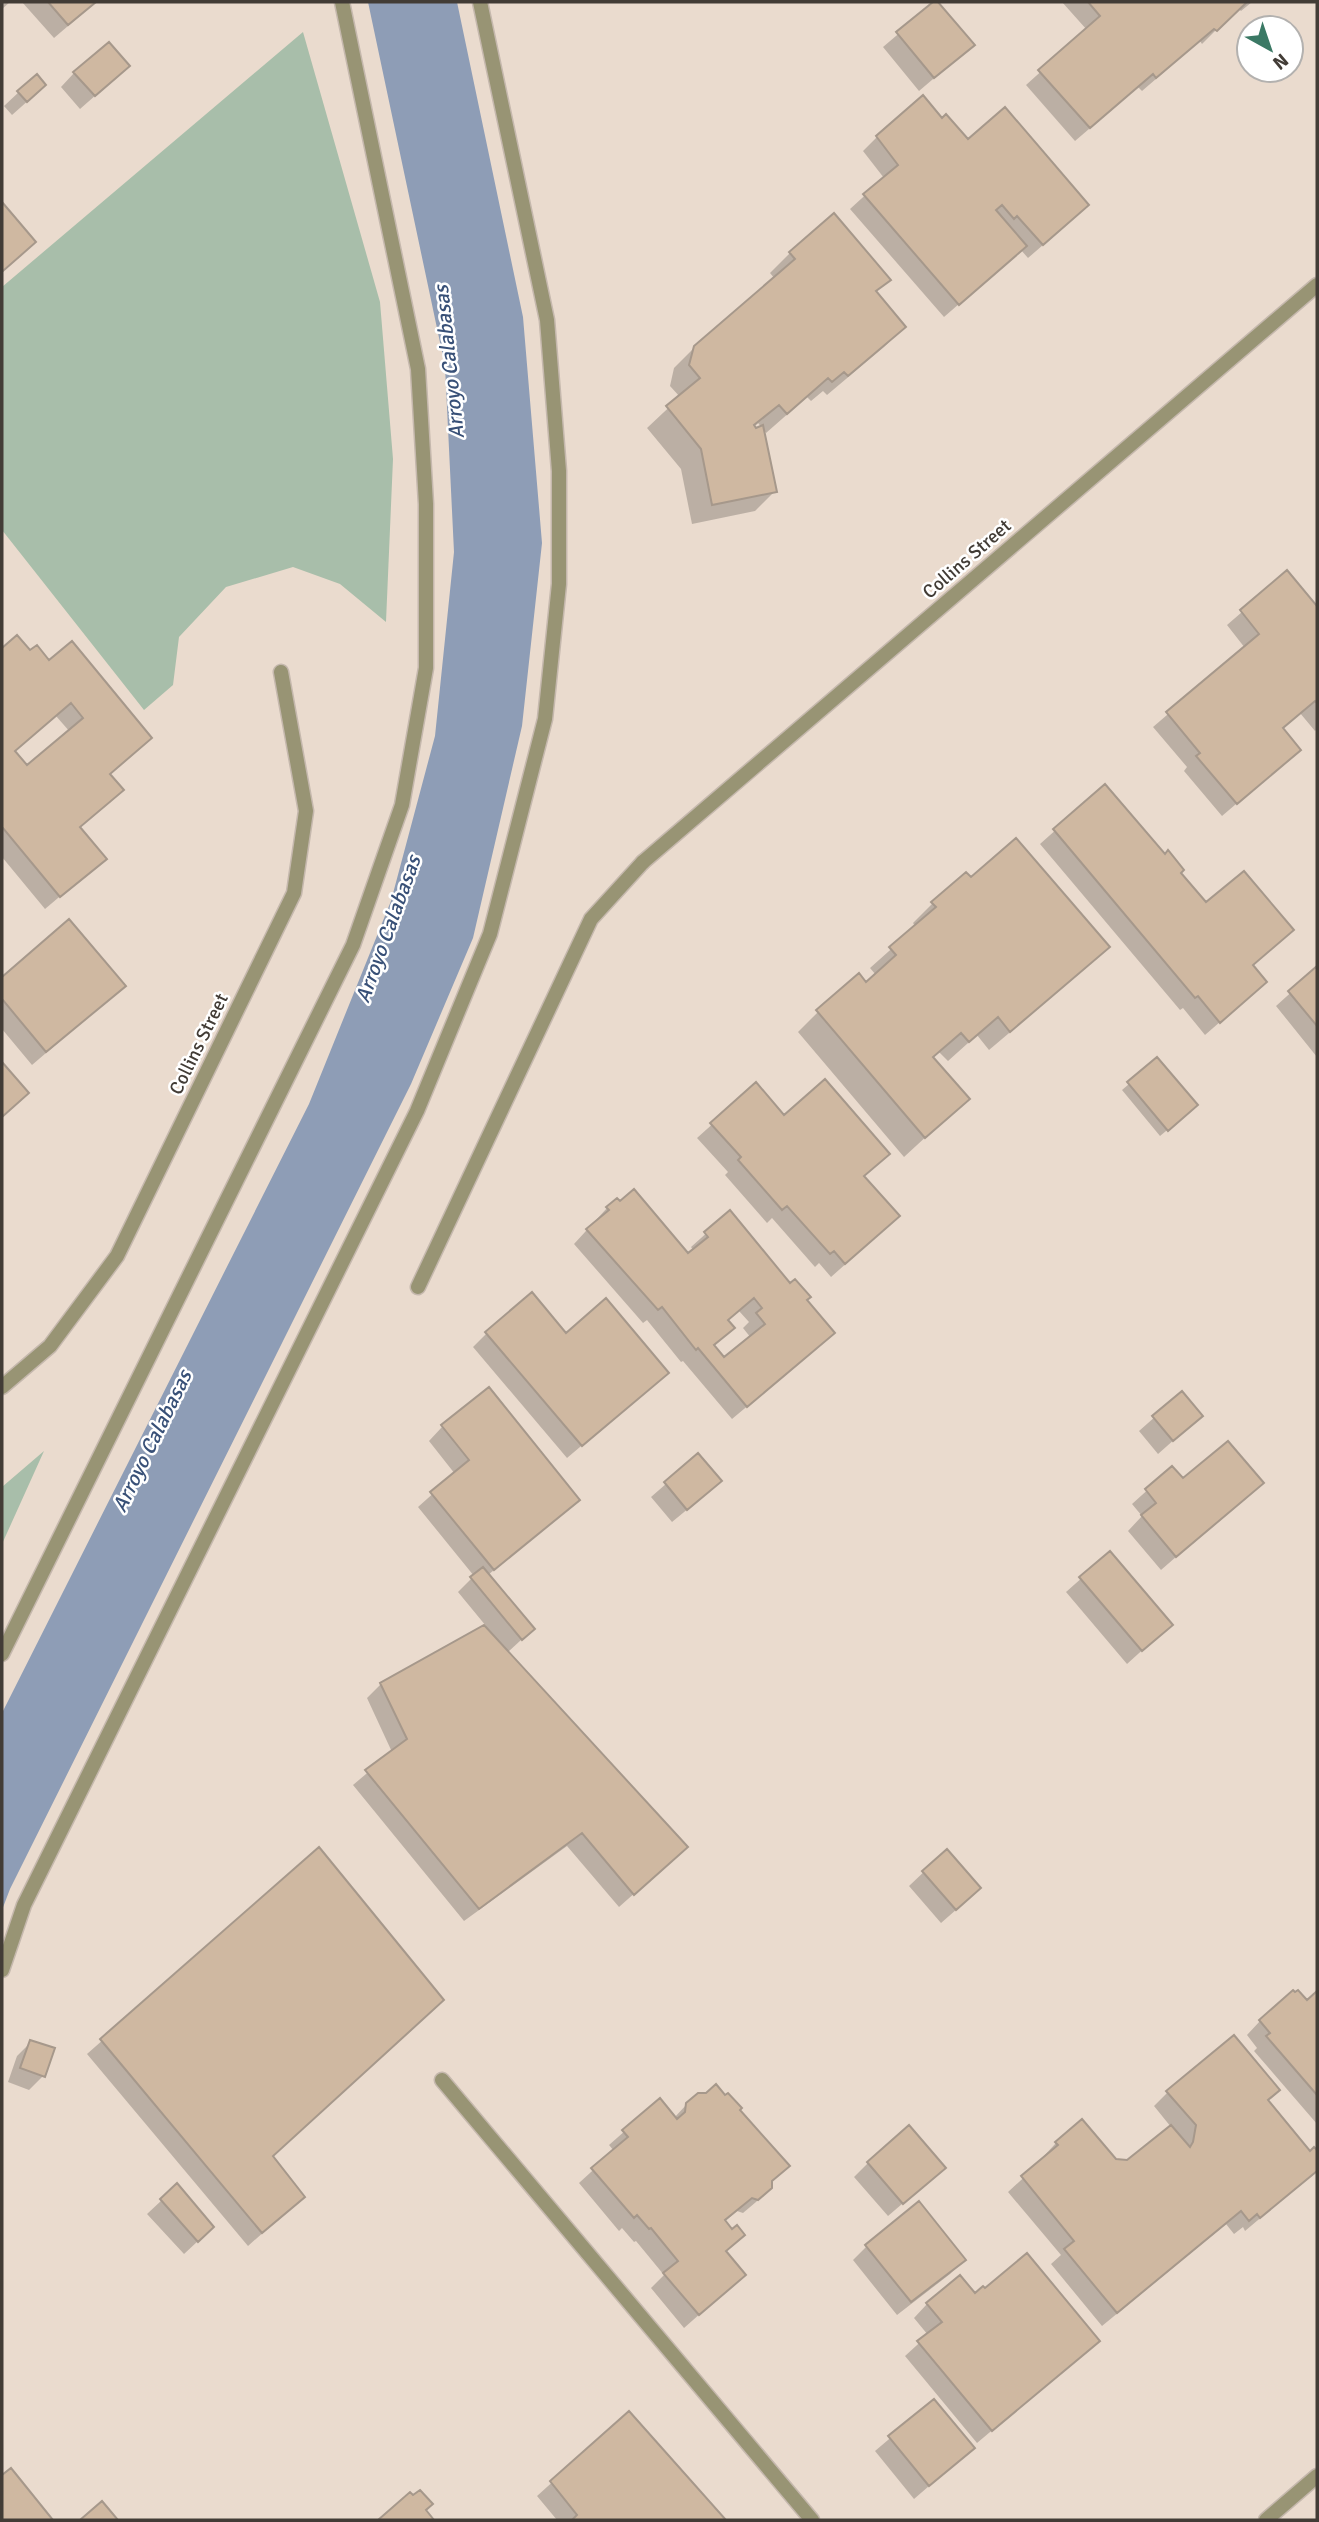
<svg xmlns="http://www.w3.org/2000/svg" width="1319" height="2522" viewBox="0 0 1319 2522" font-family="Signika,sans-serif">
  <rect width="100%" height="100%" fill="#eadbce"/>
  <path fill="#a8beaa" d="M303 32 380 302 393 459 386 622 340 584 293 567 226 587 179 637 173 685 144 710 2 530V287Z
    M44 1451 2 1544V1487Z"/>
  <path fill="#8e9db6" d="M368 2H457L523 317 542 543 522 726 473 938 411 1084 10 1889 2 1910V1713L309 1104 391 901 435 736 454 552 445 366Z"/>
  <path fill="#0003" fill-rule="evenodd" d="M2 2H10L2 9Z
    M22 2H96L54 38Z
    M936 2 973 45 919 91 883 47Z
    M1062 2H1252L1241 11 1238 8 1202 44 1200 41 1142 91 1138 87 1075 141 1026 85 1087 30Z
    M74 73 113 80 80 109 61 87Z
    M36 76 30 99 12 115 4 106Z
    M942 120 1073 219 1028 258 1021 250 944 317 850 209 884 178 863 151 877 137Z
    M790 253 888 280 875 293 904 327 884 347 827 395 823 391 811 401 807 397 766 433 762 428 775 491 755 511 692 524 681 469 647 428 680 397 670 386 674 368 695 347 775 279 770 273ZM758 423 762 428 756 430 754 427Z
    M1287 573 1317 608V729L1315 731 1300 713 1282 729 1299 750 1222 816 1184 771 1187 767 1153 727 1245 648 1227 625Z
    M17 637 30 653 49 662 150 738 109 775 79 828 104 859 45 909 2 857V650ZM56 716 70 732 27 768 14 752Z
    M1104 787 1206 905 1292 930 1251 966V995L1205 1035 1183 1008 1180 1010 1040 844Z
    M933 903 1107 947 1087 967 989 1050 977 1035 948 1061 939 1052 932 1059 967 1099 904 1157 798 1032 818 1012 866 984 876 975 870 968 916 927 913 923Z
    M69 922 109 999 32 1065 2 1029V979Z
    M1317 969V1057L1276 1006Z
    M1129 1084 1189 1112 1160 1136 1122 1090Z
    M756 1085 784 1117 888 1154 863 1177 884 1230 831 1277 819 1263 815 1267 772 1218 767 1223 725 1175 728 1172 697 1138Z
    M607 1208 688 1256 694 1251 691 1247 729 1213 805 1300 818 1347 732 1419 683 1361 681 1362 647 1320 643 1323 574 1244ZM739 1311 749 1322 743 1328 751 1338 724 1360 713 1347 733 1328 727 1321Z
    M487 1333 566 1335 652 1386 567 1458 473 1347Z
    M1182 1393 1201 1416 1158 1454 1139 1431Z
    M442 1427 578 1500 488 1575 533 1629 507 1653 672 1860 619 1907 567 1846 464 1921 353 1785 392 1752 367 1698 381 1684 486 1626 458 1592 474 1576 418 1507 455 1474 429 1441Z
    M698 1456 706 1494 672 1522 651 1497Z
    M1172 1468 1182 1480 1261 1483 1161 1570 1128 1531 1142 1516 1132 1504Z
    M1110 1553 1170 1625 1127 1664 1066 1592Z
    M319 1849 272 2157 303 2197 248 2246 87 2054Z
    M946 1851 965 1902 941 1923 909 1886Z
    M1317 1994V2124L1254 2051 1257 2048 1247 2035 1260 2021 1307 2003Z
    M31 2042 43 2076 29 2090 8 2082 17 2056Z
    M1168 2092 1266 2101 1309 2153 1314 2149 1317 2153V2170L1245 2231 1243 2227 1234 2234 1226 2224 1102 2326 1051 2264 1061 2255 1008 2192 1044 2159 1043 2157 1056 2143 1116 2161 1128 2162 1171 2127 1154 2106Z
    M659 2101 674 2118 687 2104 770 2182V2187L756 2202 743 2213 737 2211 724 2222 732 2231 725 2252 744 2275 684 2328 651 2288 664 2275 636 2241 634 2242 622 2228 619 2231 579 2183 614 2151 609 2145Z
    M868 2163 944 2168 888 2216 854 2177Z
    M177 2186 198 2241 184 2254 147 2214Z
    M867 2246 963 2260 950 2274 897 2315 853 2260Z
    M975 2295 1098 2341 977 2443 905 2356 928 2335 914 2318 927 2304Z
    M934 2401 973 2448 914 2499 875 2451Z
    M628 2414 723 2520H557L537 2496Z"/>
  <path fill="#cfb8a1" stroke="#a6988b" stroke-width="2" fill-rule="evenodd" d="M48 2H96L68 25Z
    M933 2H938L975 45 934 78 896 32Z
    M1088 2H1247L1217 31 1214 29 1156 78 1153 74 1090 128 1038 70 1100 16Z
    M109 42 130 66 95 96 73 72Z
    M37 74 46 85 27 102 17 91Z
    M923 95 942 118 946 114 968 139 1005 107 1089 205 1043 245 1017 216 1014 219 1002 205 996 210 1027 246 959 305 863 194 898 165 876 136Z
    M2 202 36 242 3 271 2 270Z
    M834 213 891 280 876 291 906 327 848 376 844 372 832 382 828 378 787 414 779 405 754 425 756 428 763 425 777 492 712 505 701 449 666 406 700 378 689 365 694 346 795 259 789 252Z
    M1287 570 1317 606V703L1315 701 1283 728 1301 750 1237 804 1196 756 1200 753 1166 712 1259 634 1240 610Z
    M17 635 30 650 37 645 49 660 72 641 152 738 110 774 124 790 80 827 107 859 60 897 2 827V648ZM71 703 83 718 27 765 15 751Z
    M1105 784 1165 854 1168 850 1184 870 1181 873 1206 902 1244 871 1294 930 1253 965 1267 982 1220 1023 1198 996 1195 998 1053 829Z
    M1016 838 1110 947 1010 1032 998 1017 969 1042 961 1033 933 1057 970 1099 925 1138 816 1010 859 973 866 982 896 955 889 947 936 907 931 902 966 872 971 877Z
    M69 919 126 986 46 1052 2 999V977Z
    M1317 966V1026L1288 991Z
    M1157 1057 1198 1105 1168 1131 1127 1082Z
    M2 1062 29 1093 2 1117Z
    M825 1079 890 1154 864 1176 900 1216 845 1264 834 1251 830 1254 787 1206 782 1210 738 1160 741 1157 710 1123 756 1082 784 1115Z
    M634 1189 688 1253 708 1237 704 1232 730 1210 790 1283 795 1279 811 1297 807 1300 835 1333 747 1407 698 1348 696 1350 662 1307 658 1310 586 1229 609 1210 606 1207 617 1198 620 1201ZM754 1298 762 1308 756 1313 765 1324 724 1357 714 1345 735 1328 728 1320Z
    M532 1292 566 1333 606 1298 669 1373 582 1446 485 1332Z
    M489 1387 580 1500 494 1570 430 1492 469 1460 441 1425Z
    M1182 1391 1203 1416 1173 1441 1152 1416Z
    M1228 1441 1264 1483 1176 1557 1141 1515 1156 1503 1145 1489 1172 1466 1183 1478Z
    M698 1453 722 1481 687 1510 664 1482Z
    M1110 1551 1173 1625 1142 1651 1079 1577Z
    M483 1567 535 1629 522 1640 470 1577Z
    M484 1625 688 1847 634 1895 582 1833 479 1909 365 1770 407 1739 380 1683Z
    M319 1847 444 2000 273 2156 305 2197 262 2233 100 2039Z
    M947 1849 981 1888 956 1910 922 1871Z
    M1293 1990 1295 1992 1298 1990 1307 2000 1317 1991V2095L1266 2036 1270 2033 1259 2020Z
    M1234 2035 1280 2090 1268 2100 1310 2151 1314 2147 1317 2150V2171L1260 2218 1257 2214 1249 2221 1241 2211 1117 2313 1064 2249 1074 2241 1021 2176 1058 2145 1055 2142 1082 2119 1116 2159 1127 2160 1171 2125 1190 2147 1193 2142 1196 2125 1166 2091Z
    M30 2040 55 2048 45 2077 20 2068Z
    M716 2084 725 2095 728 2093 742 2108 740 2110 790 2166 772 2181V2188L758 2200 752 2198 725 2220 732 2229 737 2225 745 2235 726 2251 746 2275 699 2315 663 2273 678 2261 651 2228 649 2229 637 2215 634 2218 591 2168 628 2137 622 2130 660 2098 677 2119 685 2112 686 2103 698 2093H706Z
    M909 2125 946 2168 903 2204 867 2162Z
    M177 2183 214 2227 198 2242 160 2199Z
    M919 2201 966 2260 911 2302 865 2245Z
    M1027 2253 1100 2341 992 2431 917 2341 942 2322 926 2303 960 2275 975 2293 983 2286 985 2288Z
    M934 2399 975 2448 929 2486 888 2436Z
    M629 2411 726 2520H572L577 2515 550 2481Z
    M11 2468 53 2520H2V2475Z
    M420 2490 433 2504 426 2510 434 2520H378L410 2492 413 2495Z
    M102 2501 118 2520H80Z"/>
  <g fill="none" stroke-linecap="round" stroke-linejoin="round">
    <g stroke="#c5b8ad" stroke-width="17">
      <path id="lane" d="M418 1287 591 919 643 862
        M2 1654 353 945 402 805 426 668V504L418 369 342 2
        M2 1970 24 1905 417 1111 490 934 545 719 559 584V471L547 320 480 2
        M442 2080 812 2520"/>
    </g>
    <g stroke="#c5b8ad" stroke-width="17">
      <path id="street" d="M643 862 1317 285
        M2 1387 50 1346 117 1256 294 893 306 811 281 672
        M1266 2520 1317 2476"/>
    </g>
    <use href="#lane" stroke="#989474" stroke-width="14"/>
    <use href="#street" stroke="#989474" stroke-width="14"/>
  </g>
  <g text-anchor="middle" dominant-baseline="central" stroke-width="5" stroke-linejoin="round" paint-order="stroke">
    <g font-size="19" fill="#423c36" stroke="#fff">
      <text transform="translate(967 559) rotate(-41)">Collins Street</text>
      <text transform="translate(199 1044) rotate(-64)">Collins Street</text>
    </g>
    <g font-size="21" font-style="italic" fill="#385077" stroke="#fff">
      <text transform="translate(449 362) rotate(-96)">Arroyo Calabasas</text>
      <text transform="translate(388 929) rotate(-70)">Arroyo Calabasas</text>
      <text transform="translate(152 1441) rotate(-64)">Arroyo Calabasas</text>
    </g>
  </g>
  <rect width="1319" height="2522" fill="none" stroke="#423c36" stroke-width="7"/>
  <g transform="translate(1270 49) rotate(140)"><circle r="33" fill="#ffffff" stroke="#b3b1af" stroke-width="2"/>
  <path d="M0-5L12 26L0 18L-12 26Z" fill="#3b7965"/>
  <text y="-10" font-size="19" font-weight="bold" text-anchor="middle" fill="#423c36">N</text>
  </g>
</svg>
